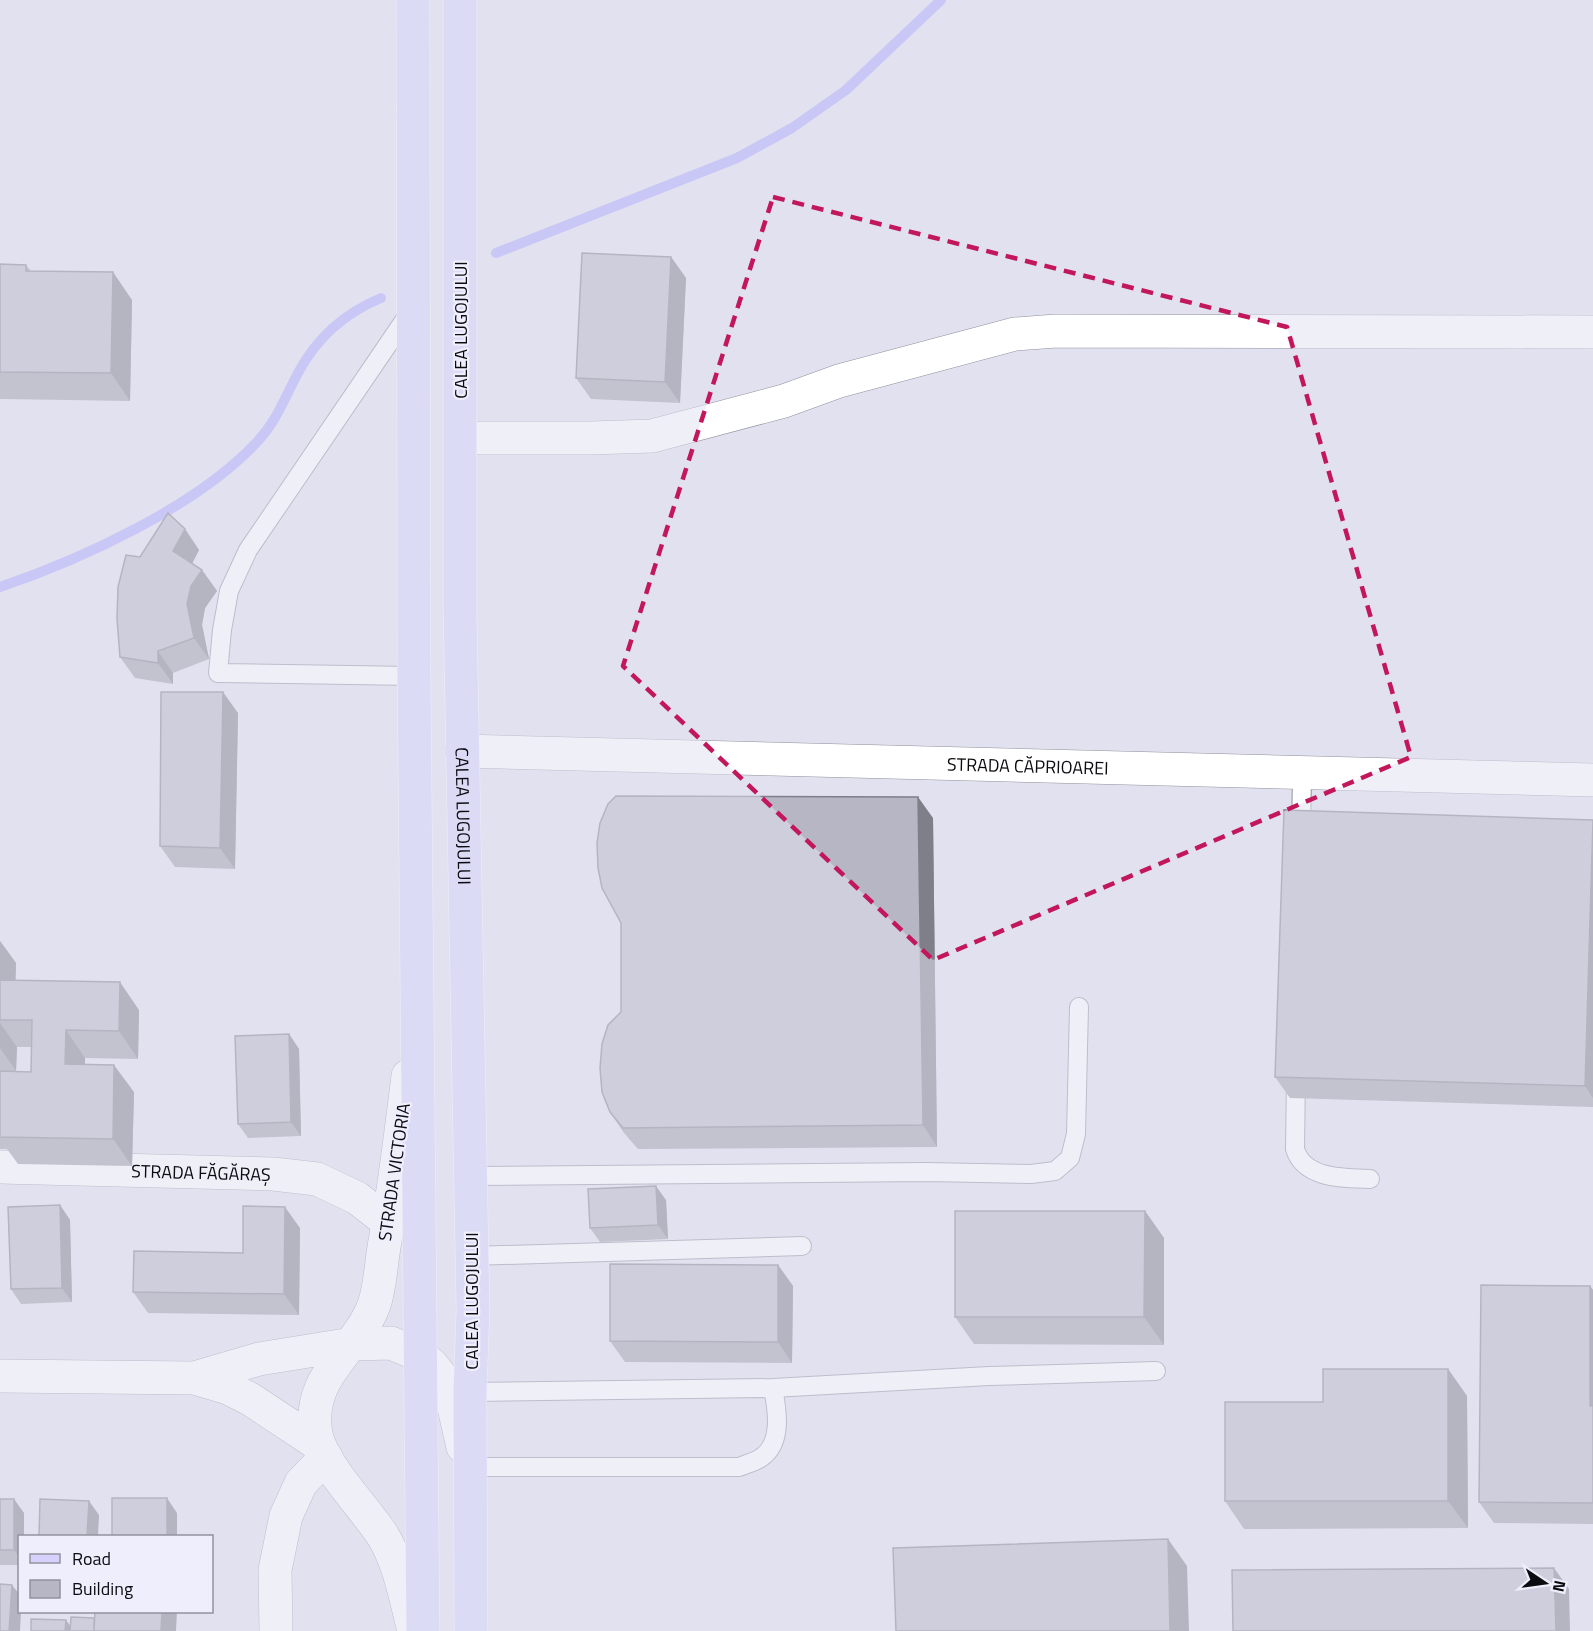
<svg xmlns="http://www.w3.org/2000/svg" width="1593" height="1631" viewBox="0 0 1593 1631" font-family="'Titillium Web',sans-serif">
  <rect width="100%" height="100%" fill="#e1e1f0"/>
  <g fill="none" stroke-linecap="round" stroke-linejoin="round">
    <path stroke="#aca6fa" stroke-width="10" d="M496 253 737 158 792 128 846 90 941 0
      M0 587C82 559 196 507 256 443 277 421 284 399 298 373 316 339 345 313 381 298"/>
    <g stroke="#90909e" stroke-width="20">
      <path id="service" d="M410 312 248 550 229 591 222 630 218 673 414 676
        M1301 834 1302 773
        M1296 1075 1295 1149C1304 1179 1343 1178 1370 1179
        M471 1176 926 1172 1031 1174 1055 1171 1070 1158 1076 1134 1079 1007
        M471 1256 802 1246
        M470 1392 773 1388 989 1376 1156 1371
        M470 1467H739C746 1464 756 1462 762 1457 783 1442 777 1409 773 1388"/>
    </g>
    <g stroke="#90909e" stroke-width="34">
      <g id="minor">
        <path d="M460 438H591L652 436 784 401 839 381 1015 334 1056 331 1593 332"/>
        <path id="s1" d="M462 751 1593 780"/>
        <path id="s2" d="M0 1167 273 1174 317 1179 357 1198 388 1222"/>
        <path d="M276 1631 275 1570 286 1516 301 1483 326 1457"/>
      </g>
    </g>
    <g stroke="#90909e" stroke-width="34">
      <path id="tertiary" d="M408 1076C401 1133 394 1190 384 1247 381 1265 380 1288 374 1305 356 1353 306 1375 316 1434 322 1465 365 1508 383 1536 400 1564 406 1600 414 1631
        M0 1376 194 1378 228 1388 250 1399 318 1444
        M194 1378 259 1359 352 1344 391 1343 420 1355 432 1365 444 1380 452 1399 463 1447"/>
    </g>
    <g stroke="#fff" stroke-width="34">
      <g id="primary">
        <path d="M413 0 414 676 423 1631"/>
        <path id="s3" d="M460 0V610L473 1310 470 1392 471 1631"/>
      </g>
    </g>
    <use href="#service" stroke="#fff" stroke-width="18"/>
    <use href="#minor" stroke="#fff" stroke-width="33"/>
    <use href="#tertiary" stroke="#fff" stroke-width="33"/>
    <use href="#primary" stroke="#d4d2fc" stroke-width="33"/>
  </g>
  <path fill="#9d9da9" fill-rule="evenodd" d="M671 257 686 278 680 403 591 399 576 378Z
    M0 264 26 265 31 271 132 300 130 401 0 399Z
    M185 529 199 550 192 563 202 570 217 591 205 608 202 625 209 659 173 673V684L135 678 120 657 140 557Z
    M238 713 235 869 175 867 160 846Z
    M933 818 937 1147 638 1149 624 1133 610 1112Z
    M1593 820V1107L1290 1098 1275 1077Z
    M0 941 16 963 15 981 139 1010 138 1059 85 1058V1064L134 1092 132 1166 18 1164 7 1149H0ZM17 1047H31V1072H4L3 1071H16Z
    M289 1034 299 1049 301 1136 248 1138 238 1124Z
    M666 1200 668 1239 600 1242 590 1228Z
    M60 1205 70 1220 72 1302 21 1304 11 1289Z
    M1145 1211 1164 1238V1345L974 1344 955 1317Z
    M300 1228 299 1315 148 1313 133 1292 243 1253Z
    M778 1265 793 1286 792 1363 625 1362 610 1341Z
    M1590 1286 1593 1290V1524L1494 1523 1479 1502Z
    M1448 1369 1467 1396 1468 1528 1244 1529 1225 1501 1323 1402Z
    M0 1499 24 1513V1536H20V1565H0Z"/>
  <path fill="#7f7f8a" d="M671 257 686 278 680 403 665 382Z
    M113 272 132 300 130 401 111 373Z
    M185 529 199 550 188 572 173 551Z
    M202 570 217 591 205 608 202 625 209 659 194 638 187 604 191 586Z
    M158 651 173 673V684L158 663Z
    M223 692 238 713 235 869 220 848Z
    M918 797 933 818 937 1147 923 1125Z
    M1593 820V1098L1585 1086Z
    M0 941 16 963 15 1008 0 986Z
    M120 982 139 1010 138 1059 119 1031Z
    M0 1023 17 1047 16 1071 0 1048Z
    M66 1030 85 1058 84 1091 65 1064Z
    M289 1034 299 1049 301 1136 291 1122Z
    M114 1065 134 1092 132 1166 113 1139Z
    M656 1186 666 1200 668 1239 658 1225Z
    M60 1205 70 1220 72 1302 62 1288Z
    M285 1207 300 1228 299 1315 284 1294Z
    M1145 1211 1164 1238V1345L1144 1317Z
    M778 1265 793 1286 792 1363 778 1342Z
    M1590 1286 1593 1290V1411L1590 1406Z
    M1448 1369 1467 1396 1468 1528 1448 1501Z
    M167 1498 177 1513V1536H167Z
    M14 1499 24 1513V1536H20V1558L14 1550Z
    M89 1501 99 1515 98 1536H87Z
    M1168 1539 1187 1566 1189 1631H1170Z
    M1554 1568 1569 1589 1570 1631H1556Z
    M12 1585 20 1595V1611H21L20 1631H9Z
    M162 1611H177L176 1631H161Z
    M66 1620 71 1627 70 1631H65Z"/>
  <path fill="#b6b6c5" stroke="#7f7f8a" stroke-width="1.5" d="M582 253 671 257 665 382 576 378Z
    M0 264 26 265V271L113 272 111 373 0 372Z
    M168 513 185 529 173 551 202 570 191 586 187 604 194 638 158 651V663L120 657 117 619 118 587 126 555 140 557Z
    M161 692H223L220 848 160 846Z
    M616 796 918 797 923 1125 623 1128 610 1112 602 1092 600 1068 602 1044 608 1025 621 1012V923L602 888 598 868 597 843 600 823 608 804Z
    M1284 810 1593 820 1585 1086 1275 1077Z
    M0 980 120 982 119 1031 66 1030 65 1064 114 1065 113 1139 0 1137V1071L31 1072 32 1020H0Z
    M289 1034 291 1122 238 1124 235 1036Z
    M656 1186 658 1225 590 1228 588 1189Z
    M60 1205 62 1288 11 1289 8 1207Z
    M243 1206 285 1207 284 1294 133 1292 134 1251 243 1253Z
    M955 1211H1145L1144 1317H955Z
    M610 1264 778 1265V1342L610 1341Z
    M1481 1285 1590 1286V1406H1593V1503L1479 1502Z
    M1323 1369H1448V1501H1225V1402H1323Z
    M112 1498H167V1536H112Z
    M0 1499H14V1550H0Z
    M40 1499 89 1501 87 1536H39Z
    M1168 1539 1170 1631H896L893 1548Z
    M1554 1568 1556 1631H1233L1232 1570Z
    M0 1584 12 1585 9 1631H0Z
    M95 1611H162L161 1631H94Z
    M71 1617 94 1618V1631H70Z
    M31 1619 66 1620 65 1631H31Z"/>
  <path d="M0 0H1593V1631H0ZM773 197 1287 327 1411 757 933 960 623 666Z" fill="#e1e1f0" fill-opacity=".55" fill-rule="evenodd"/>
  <path fill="none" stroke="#c2185b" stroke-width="4.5" stroke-dasharray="12 8" stroke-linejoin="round" d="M773 197 1287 327 1411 757 933 960 623 666Z"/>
  <g text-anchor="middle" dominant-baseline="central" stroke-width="4.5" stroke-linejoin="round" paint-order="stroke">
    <g font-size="18" fill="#0b0b10" stroke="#eeeefd">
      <text transform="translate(460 330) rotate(-90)">CALEA LUGOJULUI</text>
      <text stroke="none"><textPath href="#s1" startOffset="566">STRADA CĂPRIOAREI</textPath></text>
      <text stroke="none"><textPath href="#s3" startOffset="816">CALEA LUGOJULUI</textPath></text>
      <text stroke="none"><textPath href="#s2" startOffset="201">STRADA FĂGĂRAȘ</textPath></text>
      <text transform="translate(394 1172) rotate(-82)">STRADA VICTORIA</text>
      <text transform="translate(471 1301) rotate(-90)">CALEA LUGOJULUI</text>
    </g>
  </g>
  <rect x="18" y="1535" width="195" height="78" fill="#eeeefd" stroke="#93939e" stroke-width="1.5"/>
  <rect x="30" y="1554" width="30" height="9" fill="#d4d2fc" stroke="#93939e" stroke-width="1.5"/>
  <text x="72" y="1565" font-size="18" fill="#0b0b10">Road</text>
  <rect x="30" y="1580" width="30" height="18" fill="#b6b6c5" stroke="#93939e" stroke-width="1.5"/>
  <text x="72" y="1595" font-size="18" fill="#0b0b10">Building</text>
  <g transform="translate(1545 1583) rotate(103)" stroke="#eeeefd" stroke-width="4.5" paint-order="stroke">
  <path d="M0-4.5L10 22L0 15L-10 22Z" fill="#0b0b10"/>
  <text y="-9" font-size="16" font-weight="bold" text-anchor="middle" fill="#0b0b10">N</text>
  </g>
</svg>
